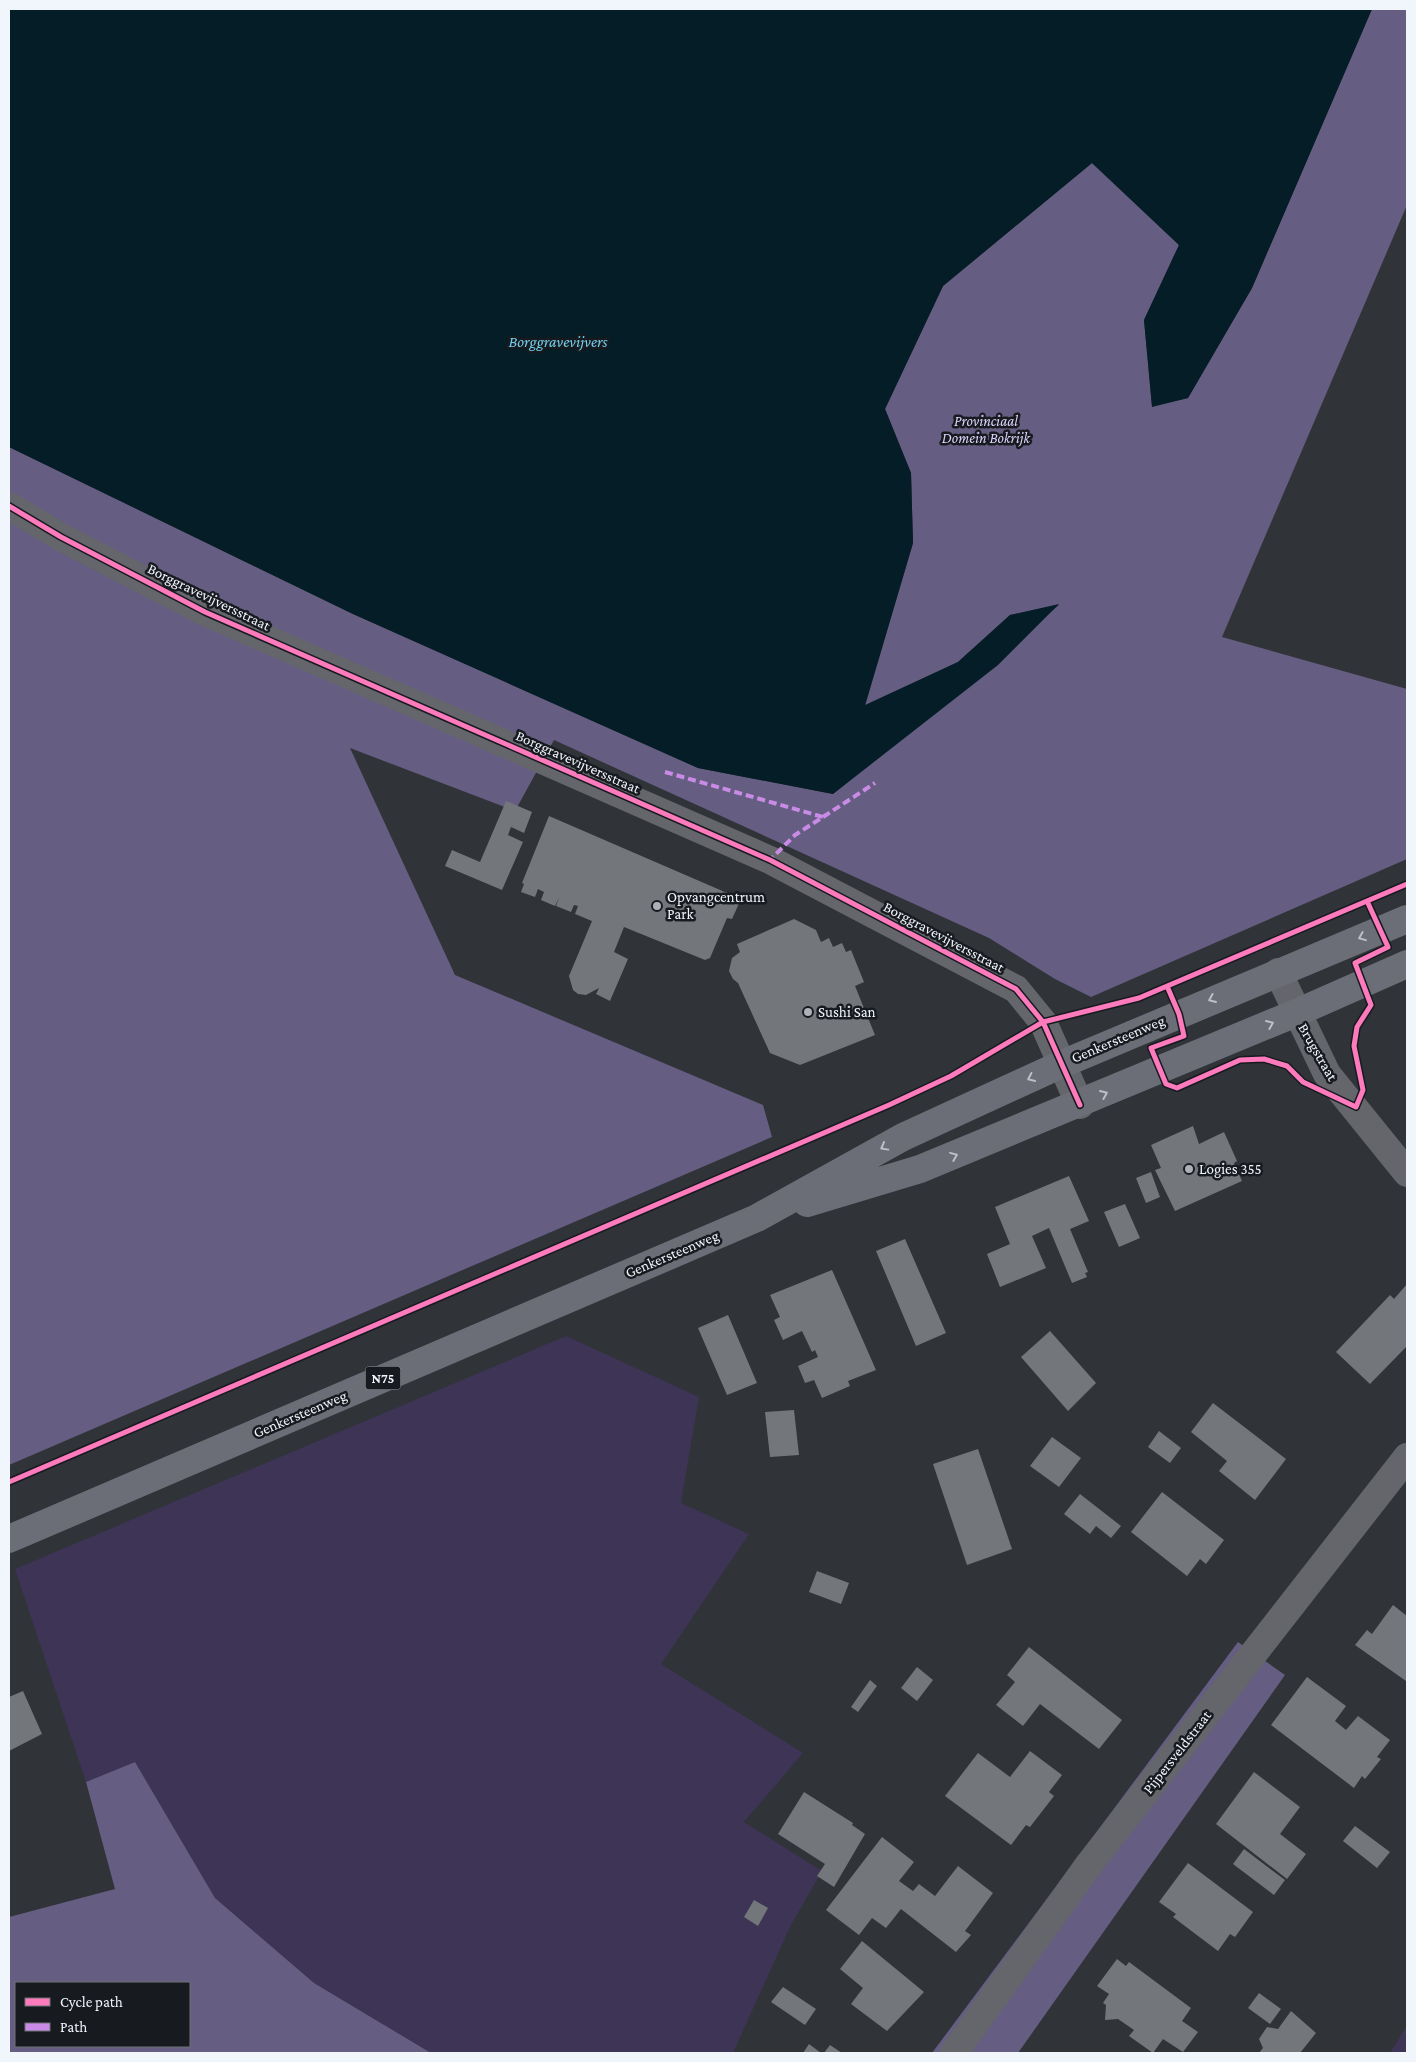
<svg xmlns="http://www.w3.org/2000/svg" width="1416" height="2062" viewBox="0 0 1416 2062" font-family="'Crimson Pro',serif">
  <rect width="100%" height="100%" fill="#303338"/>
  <path fill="#3d3456" d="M566 1336 699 1397 681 1503 749 1534 661 1664 803 1753 744 1822 822 1871 790 1927 733 2053H431L314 1983 215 1898 135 1762 86 1782 15 1569Z
    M1407 2025V2053H1390Z"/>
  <path fill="#665d82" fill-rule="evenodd" d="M1372 9H1407V205L1222 637 1407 689V859L1091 997 1055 979 989 938 554 740 515 811 350 748 455 975 763 1105 772 1137 9 1465V447L353 614 698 768 833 794 1059 605 1010 615 958 662 865 706 913 543 911 473 885 409 943 286 1092 163 1179 245 1144 320 1152 406 1188 398 1252 288Z
    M1238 1642 1285 1675 1018 2053H932Z
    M135 1762 215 1898 314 1983 431 2053H9V1917L115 1889 86 1782ZM16 1983H189V2046H16Z"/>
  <path fill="#041d26" d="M9 9H1372L1252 288 1188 398 1152 407 1144 320 1179 245 1092 163 943 286 885 409 911 473 913 543 865 705 958 662 1010 615 1059 604 998 665 833 794 698 768 353 614 9 447Z"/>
  <path fill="#73777b" d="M506 801 532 812 524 833 511 827 508 835 523 842 502 890 445 866 452 850 480 862Z
    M549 816 741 899 732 919 727 918 710 958 705 960 624 927 614 952 628 959 610 1001 596 994 599 988 586 995 578 994 573 990 569 976 592 921 575 914 578 906 574 905 571 912 556 906 559 898 555 906 541 900 544 892 538 889 535 897 521 892 524 884 522 883Z
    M794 919 816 930 821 942 829 938 833 947 842 943 846 952 851 950 864 982 855 986 875 1035 800 1065 770 1053 738 983 733 979 729 971 732 958 740 952 737 944Z
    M1193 1126 1199 1144 1224 1132 1237 1161 1234 1163 1242 1181 1175 1211 1155 1170 1161 1168 1151 1145Z
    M1151 1172 1160 1197 1146 1203 1136 1178Z
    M1069 1176 1089 1221 1070 1229 1088 1272 1085 1273 1087 1277 1072 1283 1049 1228 1032 1236 1046 1268 1000 1287 987 1254 1010 1244 995 1207Z
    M1125 1204 1140 1238 1119 1247 1104 1212Z
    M905 1239 946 1333 916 1346 876 1251Z
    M832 1270 876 1370 848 1381 850 1386 822 1398 814 1380 805 1383 798 1366 818 1357 815 1350 812 1352 802 1331 783 1340 774 1320 780 1317 770 1295Z
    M1407 1284V1346L1370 1384 1336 1352 1390 1295 1394 1299Z
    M728 1315 757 1383 727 1395 698 1328Z
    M1050 1331 1096 1383 1068 1411 1021 1357Z
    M1213 1403 1286 1459 1255 1500 1219 1471 1227 1461 1191 1432Z
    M794 1410 799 1455 770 1457 765 1412Z
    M1159 1431 1181 1448 1170 1463 1148 1447Z
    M1052 1437 1081 1458 1059 1487 1030 1466Z
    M978 1449 1012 1549 967 1565 933 1464Z
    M1162 1492 1224 1540 1206 1564 1200 1559 1187 1576 1131 1532Z
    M1080 1494 1121 1526 1111 1538 1096 1526 1090 1534 1064 1514Z
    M817 1571 849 1583 841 1604 809 1592Z
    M1393 1605 1407 1616 1406 1681 1355 1645 1367 1630 1372 1634Z
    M1029 1647 1122 1720 1099 1749 1040 1704 1023 1726 996 1705 1015 1682 1007 1675Z
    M917 1667 933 1680 917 1701 901 1688Z
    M1307 1677 1346 1706 1335 1721 1346 1730 1358 1716 1390 1740 1377 1757 1381 1759 1365 1779 1362 1776 1354 1788 1271 1725Z
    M870 1680 877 1686 858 1712 851 1707Z
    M23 1691 42 1734 9 1751V1697Z
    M1030 1751 1062 1775 1049 1792 1054 1796 1030 1827 1026 1825 1011 1845 945 1796 978 1753 1010 1777Z
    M1254 1772 1300 1807 1280 1834 1306 1854 1287 1879 1216 1824Z
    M804 1792 853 1823 852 1825 865 1834 834 1887 817 1876 825 1864 778 1834Z
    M1355 1826 1390 1852 1377 1868 1343 1841Z
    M882 1837 914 1862 899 1881 913 1891 919 1884 935 1896 958 1866 993 1893 965 1931 971 1935 956 1952 901 1909 886 1928 872 1918 859 1935 826 1910Z
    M1244 1849 1285 1880 1274 1895 1233 1864Z
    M1188 1863 1253 1912 1235 1937 1230 1934 1218 1951 1173 1917 1176 1914 1159 1902Z
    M754 1900 768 1908 758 1926 744 1917Z
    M862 1941 924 1992 887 2031 851 2004 863 1988 840 1969Z
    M1117 1959 1126 1966 1129 1962 1191 2008 1182 2021 1198 2032 1183 2052 1163 2039 1153 2053 1129 2036 1134 2030 1118 2019 1105 2020 1106 2005 1103 2003 1109 1994 1097 1986Z
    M783 1987 816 2009 805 2025 771 2002Z
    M1259 1993 1281 2009 1270 2024 1248 2008Z
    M1291 2011 1316 2033 1300 2053H1259L1263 2048 1259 2039 1267 2027 1278 2029Z
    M809 2044 821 2053H803Z
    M830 2045 842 2053H824Z"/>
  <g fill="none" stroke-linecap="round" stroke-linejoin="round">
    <path stroke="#64666b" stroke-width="28" d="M9 506 61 537 205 612 770 860 1016 989 1043 1022 1080 1105
      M1278 972 1327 1074 1407 1173
      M954 2053 1090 1863 1407 1457"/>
    <path stroke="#6b6d77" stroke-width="28" d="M807 1203 920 1169 1296 1013 1407 964
      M9 1539 757 1218 903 1137 1062 1064 1407 919"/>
    <path stroke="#ca8be6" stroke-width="4" stroke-dasharray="8 4" stroke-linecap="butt" d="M665 772 823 817 795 835 770 860
      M823 817 875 783"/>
    <g stroke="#171a1e" stroke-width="8">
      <path id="cycleway" d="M9 506 61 537 205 612 770 860 1016 989 1043 1022 1080 1105
        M1167 986 1179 1014 1184 1036 1151 1048 1166 1084 1177 1088 1240 1060 1264 1059 1287 1066 1303 1082 1356 1107 1363 1090 1354 1046 1357 1027 1371 1005 1355 963 1388 947 1367 901
        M9 1482 889 1105 951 1076 1043 1022 1139 998 1407 884"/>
    </g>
    <use href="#cycleway" stroke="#fd7abc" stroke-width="5"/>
  </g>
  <defs><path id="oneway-chevron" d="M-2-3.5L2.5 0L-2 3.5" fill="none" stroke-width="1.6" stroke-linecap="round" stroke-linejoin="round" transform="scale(1.25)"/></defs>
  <g stroke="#bbbfc7">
    <use href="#oneway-chevron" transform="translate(1362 937) rotate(158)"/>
    <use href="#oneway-chevron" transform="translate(1212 999) rotate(157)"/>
    <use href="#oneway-chevron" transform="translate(1270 1024) rotate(-23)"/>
    <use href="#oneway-chevron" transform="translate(1031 1078) rotate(155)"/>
    <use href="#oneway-chevron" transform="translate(1104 1094) rotate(-23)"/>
    <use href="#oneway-chevron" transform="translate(884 1147) rotate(151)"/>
    <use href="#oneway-chevron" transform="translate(954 1156) rotate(-22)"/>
  </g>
  <g fill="#adb1b7" stroke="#171a1e" stroke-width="2">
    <circle cx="657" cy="906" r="5"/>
    <circle cx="808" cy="1012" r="5"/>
    <circle cx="1189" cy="1169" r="5"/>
  </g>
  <g text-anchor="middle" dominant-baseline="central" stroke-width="5" stroke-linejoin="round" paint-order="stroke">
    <rect fill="#171a1e" stroke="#b0b3b9" stroke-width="1" x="365.5" y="1366.5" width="35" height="23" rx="4"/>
    <g font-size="14" font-weight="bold" fill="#f1f5fc">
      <text x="383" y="1378">N75</text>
    </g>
    <g font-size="15" font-style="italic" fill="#ddd3fd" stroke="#171a1e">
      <text x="986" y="421">Provinciaal<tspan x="986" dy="17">Domein Bokrijk</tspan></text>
    </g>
    <g font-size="15" fill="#f1f5fc" stroke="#171a1e">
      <text transform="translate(209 597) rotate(26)">Borggravevijversstraat</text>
      <text transform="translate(578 762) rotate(24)">Borggravevijversstraat</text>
      <text transform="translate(944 937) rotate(28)">Borggravevijversstraat</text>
      <text transform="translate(1118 1039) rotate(-23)">Genkersteenweg</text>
      <text transform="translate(1318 1052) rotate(60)">Brugstraat</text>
      <text transform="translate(672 1254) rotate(-23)">Genkersteenweg</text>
      <text transform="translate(300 1414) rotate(-23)">Genkersteenweg</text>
      <text transform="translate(1177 1752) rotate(-52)">Pijpersveldstraat</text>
    </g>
    <g font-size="15" fill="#f1f5fc" stroke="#171a1e" text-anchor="start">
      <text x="667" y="897">Opvangcentrum<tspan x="667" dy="17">Park</tspan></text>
      <text x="818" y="1012">Sushi San</text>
      <text x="1199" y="1169">Logies 355</text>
    </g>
    <g font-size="16" font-style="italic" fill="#72cfed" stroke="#171a1e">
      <text x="558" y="341">Borggravevijvers</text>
    </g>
  </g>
  <rect width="1416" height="2062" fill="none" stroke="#f1f5fc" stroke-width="20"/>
  <rect x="15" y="1982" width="175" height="65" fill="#171a1e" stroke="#6e7277"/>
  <rect x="25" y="1998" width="25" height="8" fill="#fd7abc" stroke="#6e7277"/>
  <text x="60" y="2007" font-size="15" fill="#f1f5fc">Cycle path</text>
  <rect x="25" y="2023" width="25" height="8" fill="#ca8be6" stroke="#6e7277"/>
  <text x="60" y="2032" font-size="15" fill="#f1f5fc">Path</text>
</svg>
